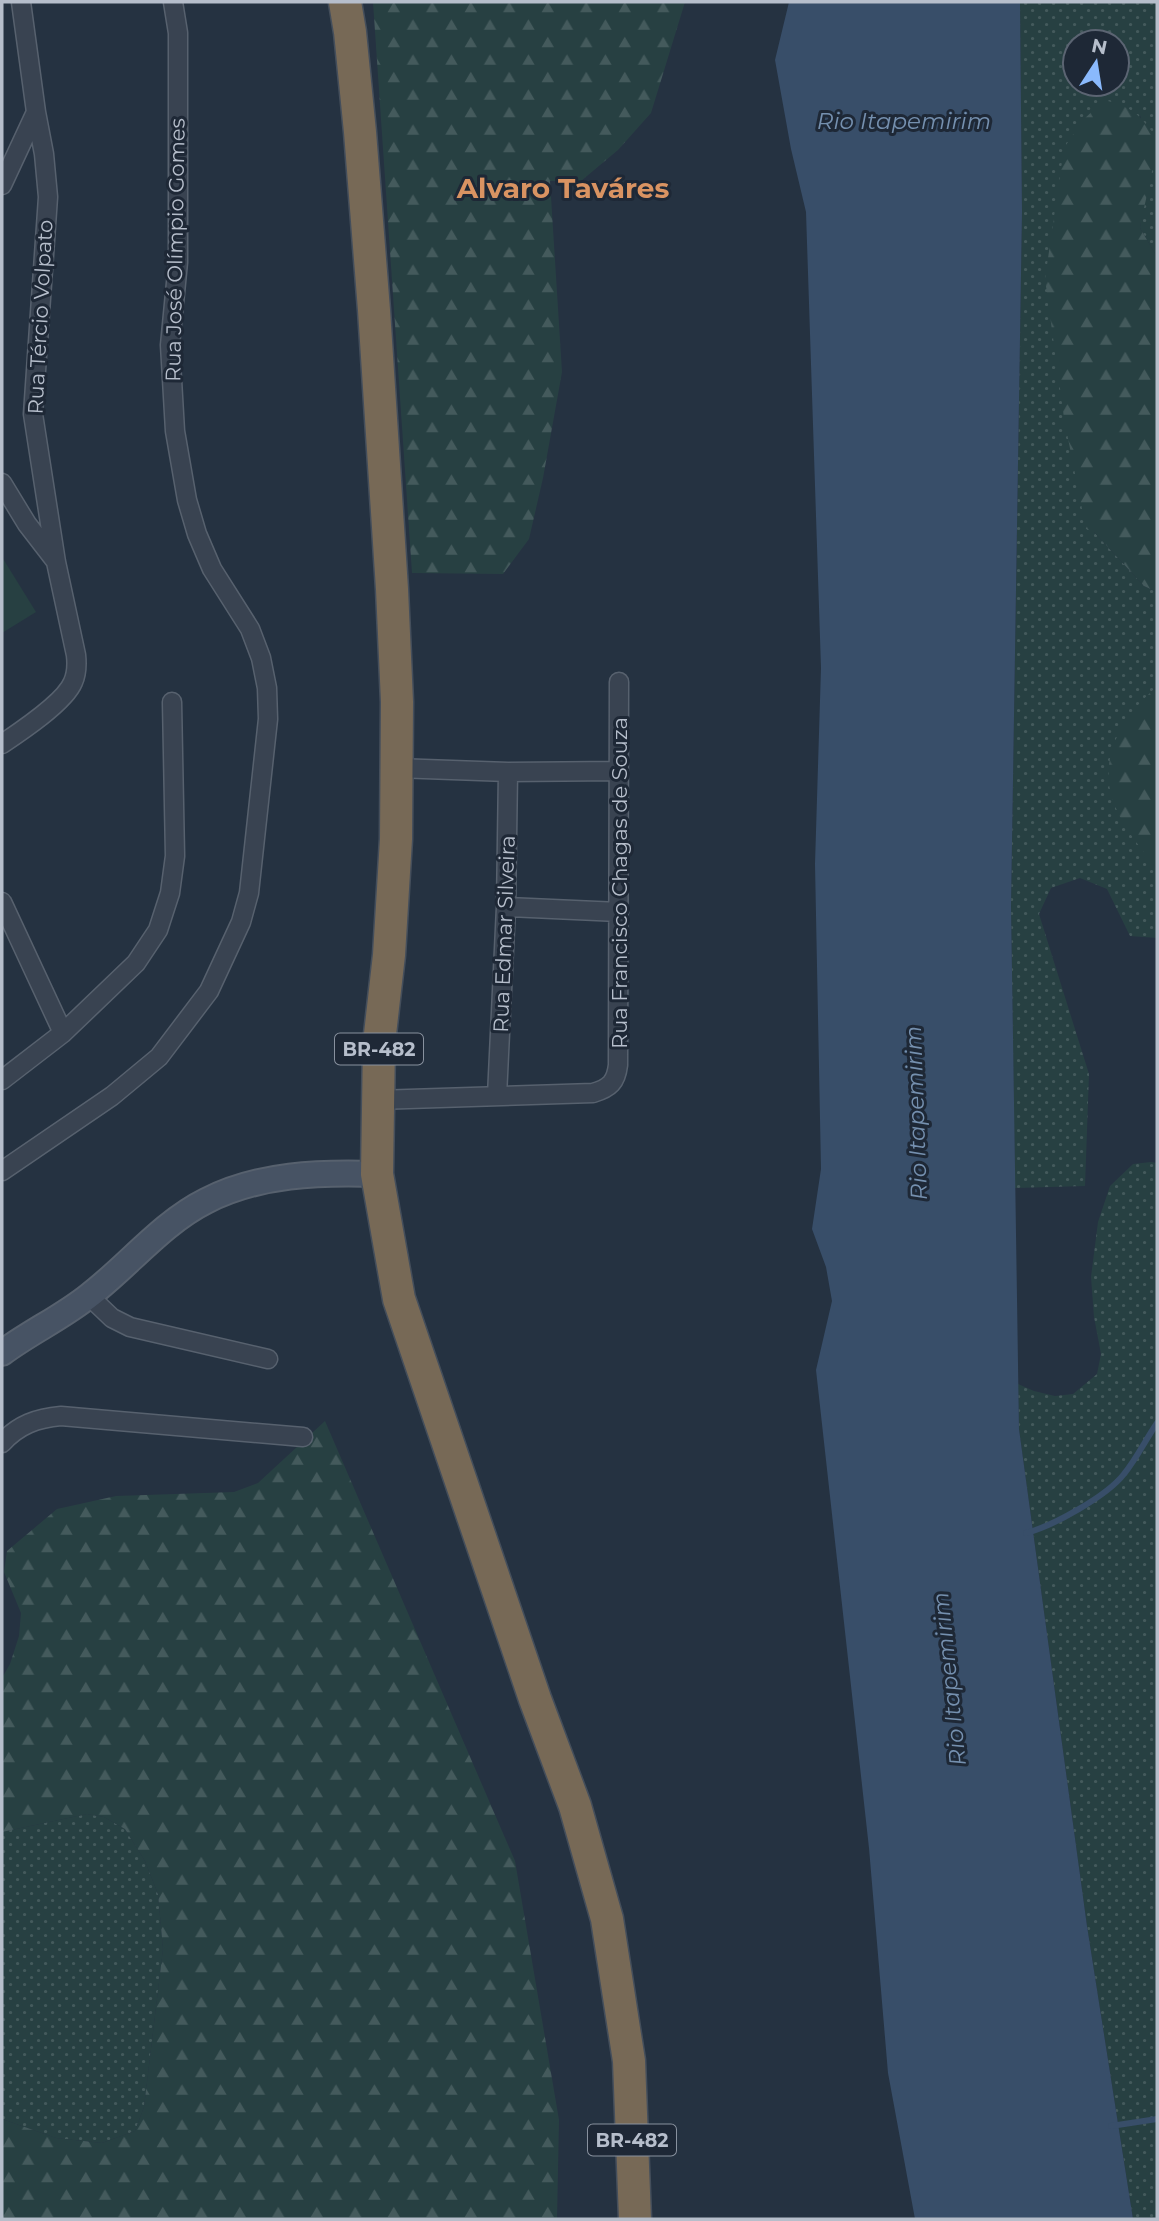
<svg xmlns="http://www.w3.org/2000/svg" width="1159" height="2221" viewBox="0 0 1159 2221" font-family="Montserrat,sans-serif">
  <defs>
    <pattern id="grass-dots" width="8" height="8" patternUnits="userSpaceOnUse" patternTransform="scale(1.75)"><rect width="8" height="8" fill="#274042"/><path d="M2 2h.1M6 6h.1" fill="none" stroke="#445a5c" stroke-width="1.8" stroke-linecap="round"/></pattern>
    <pattern id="forest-firs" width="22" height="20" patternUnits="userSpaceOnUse" patternTransform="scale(1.75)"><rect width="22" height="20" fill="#274042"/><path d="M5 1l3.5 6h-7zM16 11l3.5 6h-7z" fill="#445a5c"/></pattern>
  </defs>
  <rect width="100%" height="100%" fill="#253241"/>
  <path fill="url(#grass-dots)" fill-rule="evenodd" d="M1020 2H1157V257L1140 228 1144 198 1152 170 1140 115 1094 532 1144 586 1157 592V687L1152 691 1120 815 1157 869V938L1130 936 1107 889 1080 878 1051 888 1039 914 1089 1074 1085 1186 1015 1188 1011 906 1022 212ZM1075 42H1117V84H1075Z
    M1151 1162 1157 1163V2219H1133L1087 1926 1019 1429 1018 1384 1034 1391 1055 1396 1073 1394 1097 1374 1101 1354 1094 1317 1091 1277 1098 1222 1110 1186 1133 1164Z
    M87 1814 104 1817 125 1829 145 1861 158 1894 163 1949 144 2107 135 2131 102 2143 56 2138 2 2119V1832Z"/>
  <path fill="url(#forest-firs)" d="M373 2H685L651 113 618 150 581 181H550L562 372 543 478 529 539 503 574 412 573Z
    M1108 101C1126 106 1137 111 1148 127 1150 130 1154 132 1155 136 1159 152 1143 208 1140 228L1157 257V592L1144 586 1094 532 1086 529 1064 418 1045 279 1064 148 1082 121 1099 105Z
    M1157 687V869C1139 846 1116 819 1110 790 1102 749 1127 711 1157 687Z
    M325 1421 515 1861 559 2120 557 2219H2V2119L56 2138 102 2143 135 2131 144 2107 163 1949 158 1894 145 1861 125 1829 104 1817 87 1814 2 1832V1678L10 1664 19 1636 21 1613 4 1572 7 1551 57 1509 116 1496 234 1492 258 1483Z"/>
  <path fill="#274042" d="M2 557 36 612 2 633Z"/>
  <path fill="#384e69" d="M789 2H1020L1022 212 1011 906 1019 1429 1087 1926 1133 2219H915L888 2073 869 1848 816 1370 832 1301 826 1267 812 1229 821 1169 815 864 821 668 806 212 791 149 775 60Z"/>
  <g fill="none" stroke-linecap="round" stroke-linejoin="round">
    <path stroke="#384e69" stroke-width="6" d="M1026 1533C1053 1526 1107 1496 1124 1474 1137 1458 1146 1439 1157 1423
      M1111 2126 1157 2119"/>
    <g stroke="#57616e" stroke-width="21">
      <path id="street" d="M2 185 36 112 21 2
        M2 483 27 524 54 559
        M2 744C20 732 65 702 73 682 77 673 77 664 76 655L56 562 33 414 48 197 44 154 36 112
        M396 768 508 772 619 771
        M2 902 63 1033
        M506 907 619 912
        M2 1080 63 1033 136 963 158 930 170 893 175 856 172 702
        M497 1096 506 907 508 772
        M377 1100 593 1093C610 1088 616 1082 618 1065L619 682
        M2 1171 112 1096 159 1057 209 991 241 922 249 893 268 719 267 688 261 658 250 629 212 569 197 534 187 500 175 431 170 345 178 262V33L173 2
        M89 1296 112 1318 130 1327 268 1359
        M2 1443C18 1425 37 1418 61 1416L303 1437"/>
    </g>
    <g stroke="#57616e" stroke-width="28">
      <path id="secondary" d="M2 1353C30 1332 63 1317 90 1295 129 1265 162 1223 206 1201 258 1174 320 1172 377 1174"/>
    </g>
    <g stroke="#444e5b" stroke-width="35">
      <path id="highway" d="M345 2 350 32 360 132 374 310 392 589 397 702 396 839 389 955 379 1043 377 1174 399 1299 535 1699 575 1806 607 1919 629 2061 635 2219"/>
    </g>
    <use href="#street" stroke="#394351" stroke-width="18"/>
    <use href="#secondary" stroke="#475364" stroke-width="24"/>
    <use href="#highway" stroke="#776956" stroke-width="32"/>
  </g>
  <g text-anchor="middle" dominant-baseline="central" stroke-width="6" stroke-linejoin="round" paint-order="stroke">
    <g fill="#1e2836" stroke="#88919e" stroke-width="2">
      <rect x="335" y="1033.5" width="88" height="31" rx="5"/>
      <rect x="588" y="2124.5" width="88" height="31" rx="5"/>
    </g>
    <g font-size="19" font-weight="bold" fill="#b6becb">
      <text x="379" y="1049">BR-482</text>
      <text x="632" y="2140">BR-482</text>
    </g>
    <g font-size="21" fill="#b6becb" stroke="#1e2836">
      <text transform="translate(175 250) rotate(-89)">Rua José Olímpio Gomes</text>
      <text transform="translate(40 317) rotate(-87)">Rua Tércio Volpato</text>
      <text transform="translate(619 883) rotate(-90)">Rua Francisco Chagas de Souza</text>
      <text transform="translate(504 934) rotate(-88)">Rua Edmar Silveira</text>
    </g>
    <g font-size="23" font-style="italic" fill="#7590af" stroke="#1e2836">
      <text x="904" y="121">Rio Itapemirim</text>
      <text transform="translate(916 1113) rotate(-92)">Rio Itapemirim</text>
      <text transform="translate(949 1679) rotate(-96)">Rio Itapemirim</text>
    </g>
    <g font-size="28" font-weight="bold" fill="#d99362" stroke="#1e2836">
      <text x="563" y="188">Alvaro Taváres</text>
    </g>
  </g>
  <rect width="1159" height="2221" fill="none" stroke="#b6becb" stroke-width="7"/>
  <g transform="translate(1096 63) rotate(12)"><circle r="33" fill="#1e2836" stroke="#5b6472" stroke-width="2"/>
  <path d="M0-5L12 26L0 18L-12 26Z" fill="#8ab9fc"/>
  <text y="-10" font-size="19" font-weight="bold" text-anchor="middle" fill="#b6becb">N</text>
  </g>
</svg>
